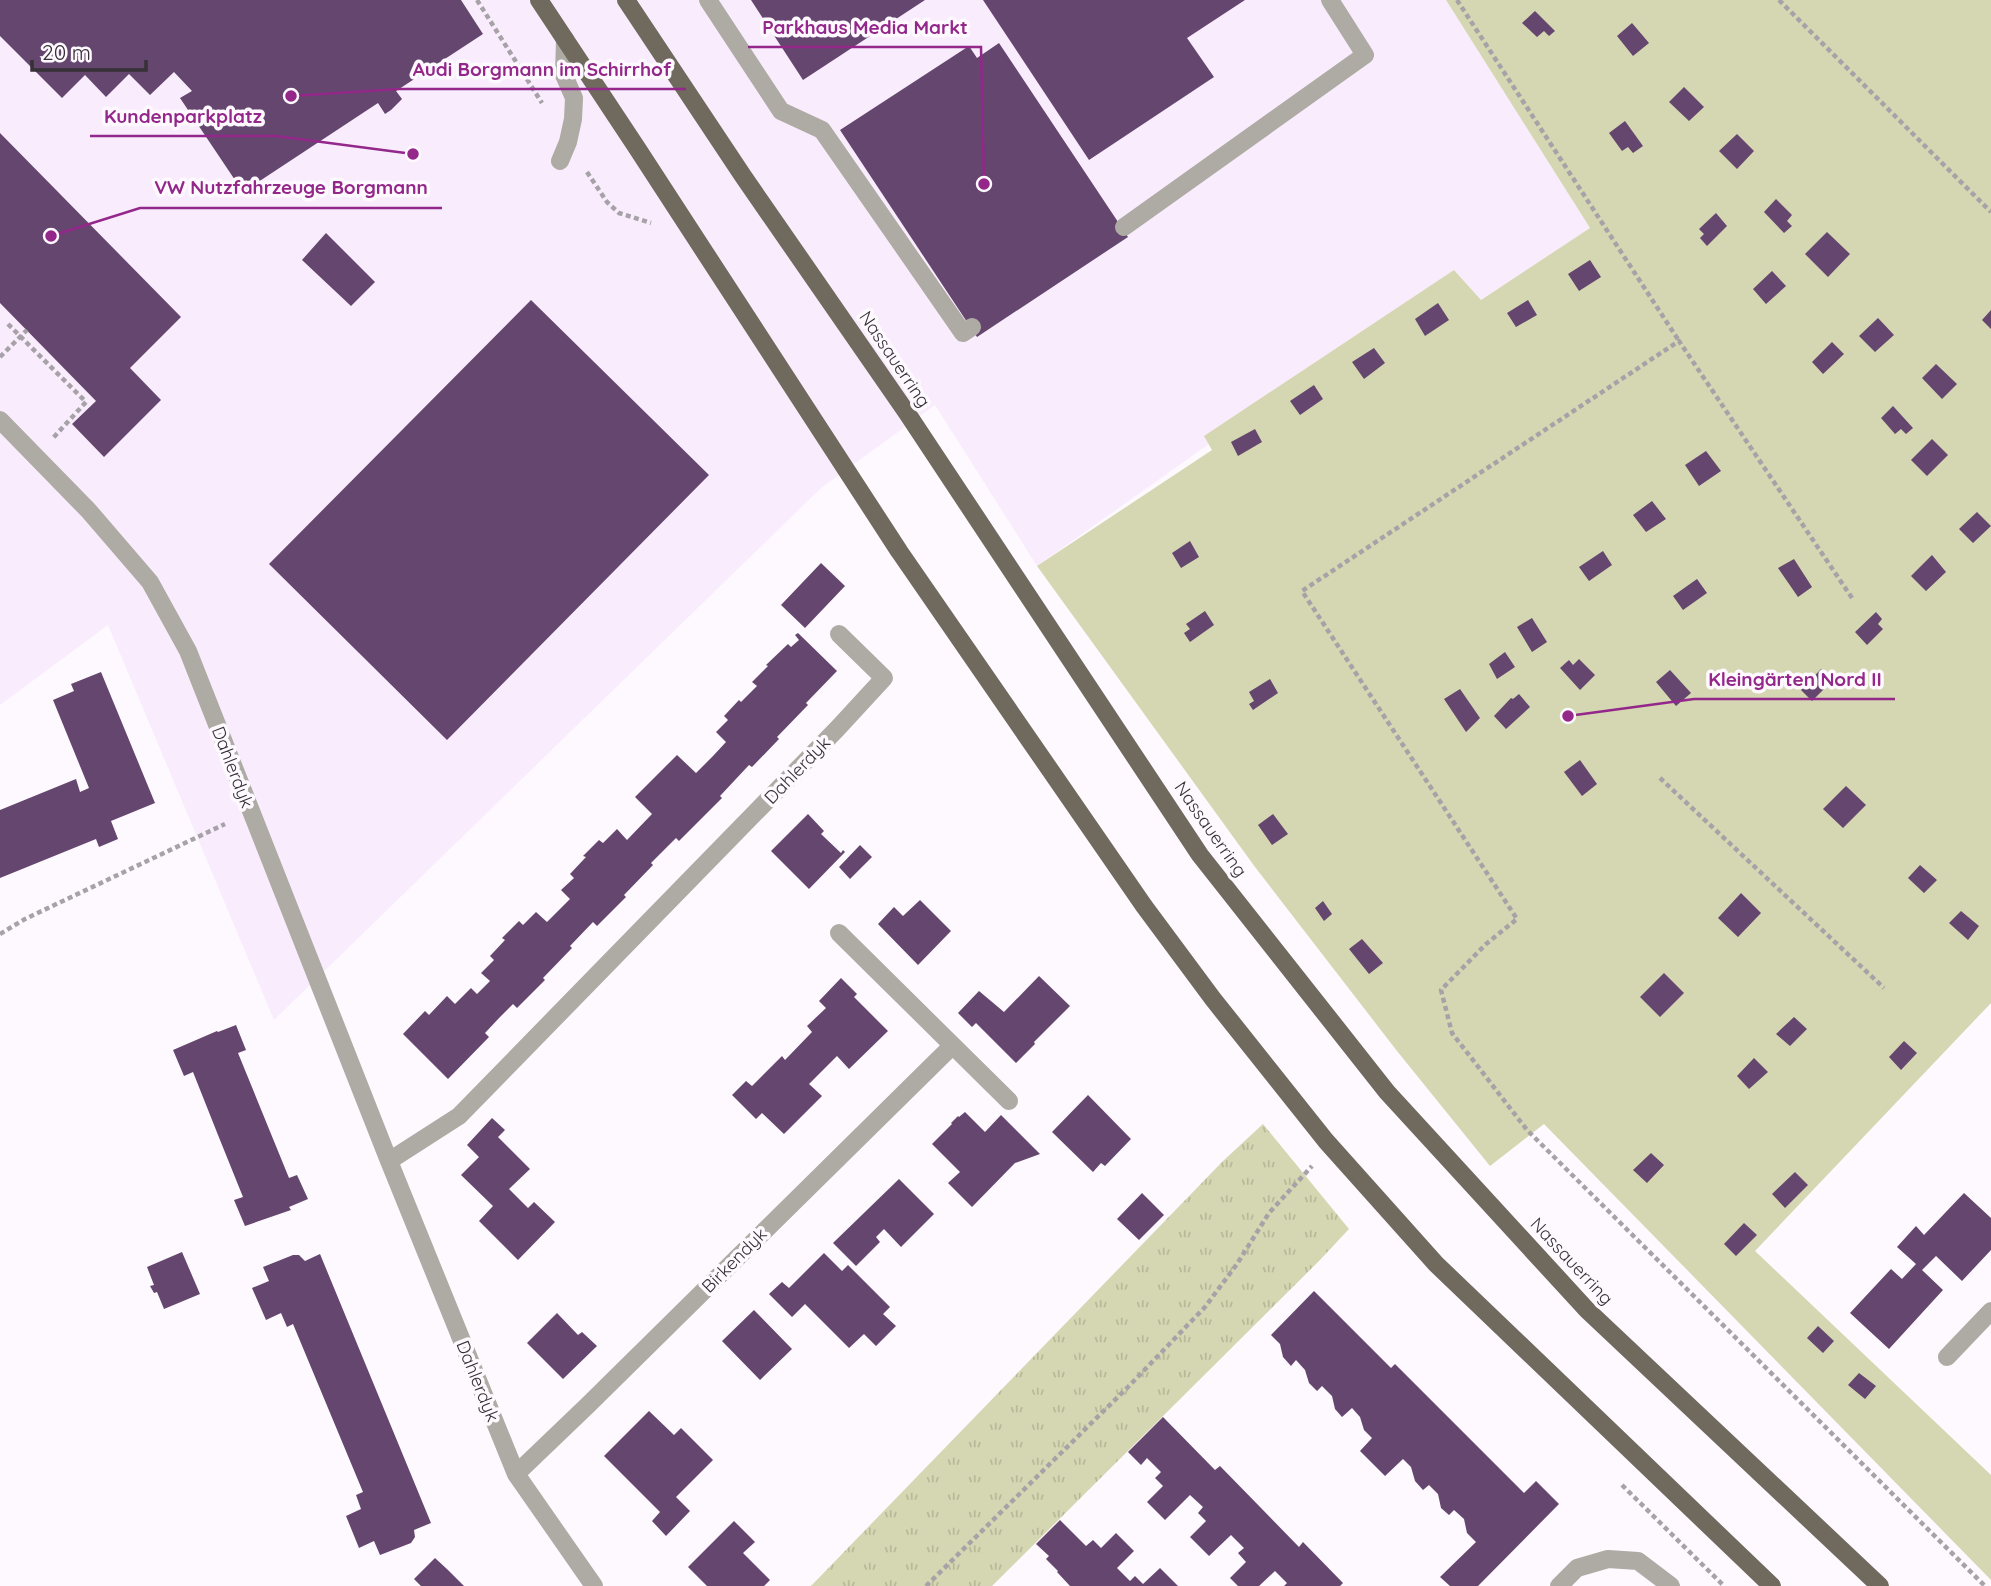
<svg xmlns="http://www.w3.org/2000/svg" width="1991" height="1586" viewBox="0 0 1991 1586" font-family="Quicksand,sans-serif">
  <defs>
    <pattern id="grass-tufts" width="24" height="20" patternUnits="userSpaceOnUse" patternTransform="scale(1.75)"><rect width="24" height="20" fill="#d4d7b1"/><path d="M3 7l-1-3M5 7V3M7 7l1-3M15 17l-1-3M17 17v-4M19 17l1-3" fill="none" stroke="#b7b999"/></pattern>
  </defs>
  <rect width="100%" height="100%" fill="#fdf9fe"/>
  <path fill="#f9edfd" d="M0 0H1446L1590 228 1481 300 1454 270 1037 566 935 405 821 488 274 1020 108 625 0 705Z"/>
  <path fill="url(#grass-tufts)" d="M1263 1124 1349 1229 1319 1261 992 1586H811L1223 1161Z"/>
  <path fill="#d4d7b1" d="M1446 0H1991V1003L1755 1251 1991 1475V1580L1544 1124 1490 1166 1397 1051 1255 867 1037 566 1212 450 1204 436 1454 270 1481 300 1590 228Z"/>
  <path fill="#64466e" d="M0 0H461L483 34 396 91 402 99 391 110 385 114 378 103 243 192 180 98 192 91 174 72 150 95 129 74 106 97 85 75 62 98 0 36Z
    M751 0H925L803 80Z
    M983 0H1245L1187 38 1214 77 1089 160Z
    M1535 11 1555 31 1549 36 1544 31 1537 37 1522 23Z
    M1632 23 1649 43 1633 56 1617 36Z
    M999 43 1128 237 977 337 840 130 969 46 977 58Z
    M1684 87 1704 107 1689 121 1669 102Z
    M1625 121 1643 146 1633 153 1628 147 1622 151 1609 133Z
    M0 133 181 317 130 368 161 400 104 457 72 424 96 401 0 303Z
    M1737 134 1754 151 1737 169 1719 151Z
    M1776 199 1792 215 1787 221 1792 226 1784 233 1764 212Z
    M1716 213 1727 226 1707 246 1700 238 1704 234 1699 229Z
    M1827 232 1850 254 1828 277 1805 254Z
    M326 233 375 282 351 306 302 260Z
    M1590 260 1601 277 1579 291 1568 274Z
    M1772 271 1786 286 1766 304 1753 289Z
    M531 300 709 475 447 740 269 564Z
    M1528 300 1537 315 1516 327 1507 313Z
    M1438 303 1449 320 1425 336 1415 319Z
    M1991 310V329L1982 320Z
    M1878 318 1894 335 1875 352 1859 336Z
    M1832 342 1844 354 1823 374 1812 362Z
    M1374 348 1385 363 1364 379 1352 362Z
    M1936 364 1957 384 1942 399 1922 378Z
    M1314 385 1323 399 1300 415 1290 401Z
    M1893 406 1913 428 1906 434 1901 429 1895 434 1881 418Z
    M1255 429 1262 442 1238 456 1231 442Z
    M1932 439 1948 455 1927 476 1911 460Z
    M1706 451 1721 471 1699 486 1685 465Z
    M1652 501 1666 519 1646 532 1633 515Z
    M1977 512 1991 526 1973 543 1959 529Z
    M1190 541 1199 557 1181 568 1172 553Z
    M1603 551 1612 565 1589 581 1579 567Z
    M1932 555 1946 572 1926 591 1911 576Z
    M1794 559 1812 587 1798 597 1778 568Z
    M821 563 845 586 805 628 781 605Z
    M1697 579 1707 593 1683 610 1673 596Z
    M1205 611 1214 625 1190 642 1184 633 1190 629 1186 624Z
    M1876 612 1882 619 1878 624 1883 629 1867 645 1855 632Z
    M1532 618 1547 642 1532 652 1517 627Z
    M798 633 837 671 806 703 808 705 777 737 779 739 752 767 749 765 720 796 722 798 679 841 676 838 651 863 653 865 624 895 626 897 597 926 593 922 570 946 572 948 543 978 545 980 517 1008 513 1004 500 1017 485 1033 489 1037 448 1079 403 1034 425 1011 429 1015 447 996 455 1004 471 988 477 994 490 981 481 973 494 960 490 956 505 940 502 938 519 921 523 925 536 912 547 922 570 899 561 890 574 878 570 874 586 857 583 856 599 840 603 843 617 829 627 840 652 814 635 797 677 755 696 773 713 756 726 742 716 732 728 720 724 716 739 700 741 702 757 686 752 682 768 666 766 665 788 644 791 647 799 640 795 635Z
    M1505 652 1515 667 1497 679 1489 664Z
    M1579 659 1595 675 1580 690 1560 668 1569 660 1573 665Z
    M1821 669 1832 681 1812 701 1801 690Z
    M1670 670 1691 693 1676 706 1656 682Z
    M101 672 155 803 111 821 118 839 99 847 96 839 0 878V810L76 779 80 792 89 788 53 700 74 691 71 684Z
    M1270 679 1278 693 1253 710 1249 704 1254 701 1249 692Z
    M1460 689 1480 718 1466 732 1444 699Z
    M1519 694 1530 707 1506 729 1494 716 1511 698 1513 699Z
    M1580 760 1597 784 1582 796 1564 772Z
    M1846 786 1866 805 1843 828 1823 809Z
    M808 814 824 831 821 834 841 853 843 850 845 852 809 889 771 851Z
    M1273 814 1288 834 1272 845 1258 825Z
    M860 845 872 857 850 879 839 867Z
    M1920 865 1937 880 1924 893 1908 878Z
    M1741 893 1761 913 1738 937 1718 918Z
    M920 900 951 931 918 965 878 924 894 907 903 916Z
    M1323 901 1332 914 1324 921 1315 908Z
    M1961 911 1979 926 1968 940 1949 923Z
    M1362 939 1383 963 1369 974 1349 949Z
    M1664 973 1684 993 1660 1017 1640 997Z
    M1039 976 1070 1006 1034 1042 1035 1044 1016 1063 976 1023 972 1027 958 1013 979 991 1004 1012Z
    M841 978 857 994 854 997 888 1031 849 1069 837 1056 809 1084 822 1096 784 1134 762 1113 756 1119 732 1095 746 1081 752 1086 782 1056 785 1060 812 1032 807 1026 826 1008 819 1001Z
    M1794 1017 1807 1029 1790 1046 1776 1034Z
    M236 1025 246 1050 238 1053 289 1178 297 1175 308 1199 289 1207 291 1210 245 1226 234 1200 243 1197 218 1135 193 1072 184 1076 173 1050 217 1031 218 1032Z
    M1904 1041 1917 1053 1901 1070 1889 1057Z
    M1754 1058 1768 1072 1749 1089 1737 1076Z
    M1088 1095 1131 1139 1105 1166 1101 1163 1093 1172 1052 1132Z
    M965 1112 985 1132 1001 1115 1040 1154 1015 1163 972 1207 948 1183 960 1172 932 1144 952 1124 951 1123 958 1116 959 1117Z
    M492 1118 505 1130 498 1137 530 1169 509 1189 528 1208 534 1202 555 1222 518 1260 479 1221 493 1206 461 1175 479 1157 467 1145Z
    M1651 1153 1664 1165 1647 1183 1633 1170Z
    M1795 1172 1808 1185 1785 1208 1772 1194Z
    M899 1179 934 1214 901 1247 884 1229 876 1237 880 1242 856 1266 833 1243Z
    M1142 1193 1164 1215 1139 1240 1117 1219Z
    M1964 1193 1991 1218V1250L1962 1281 1936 1256 1922 1270 1943 1290 1889 1349 1850 1313 1891 1269 1902 1279 1916 1264 1897 1247 1916 1226 1924 1235Z
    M1744 1223 1757 1235 1736 1256 1724 1244Z
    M182 1252 200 1294 164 1309 157 1292 154 1293 150 1286 154 1285 147 1267Z
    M824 1253 842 1271 848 1265 890 1307 883 1314 896 1326 876 1346 864 1334 849 1348 805 1304 792 1317 769 1294 782 1282 789 1288Z
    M320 1254 431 1523 414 1530 415 1537 411 1543 380 1555 374 1541 359 1548 346 1516 361 1509 356 1495 363 1492 293 1324 287 1327 281 1313 266 1320 252 1288 269 1281 263 1267 293 1255H299L305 1261Z
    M1314 1291 1391 1368 1395 1364 1524 1493 1536 1481 1559 1504 1478 1586H1450L1440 1577 1476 1542 1467 1533 1464 1519 1454 1510 1449 1515 1441 1508 1438 1494 1429 1485 1423 1490 1415 1481 1411 1467 1403 1459 1385 1476 1360 1451 1372 1438 1364 1430 1360 1417 1352 1408 1342 1417 1335 1409 1332 1396 1322 1386 1317 1391 1309 1383 1305 1370 1296 1360 1291 1366 1283 1357 1280 1344 1271 1335Z
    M754 1310 792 1349 760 1380 722 1341Z
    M557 1313 578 1335 582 1332 597 1346 563 1379 527 1343Z
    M1818 1326 1834 1341 1823 1353 1807 1338Z
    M1859 1373 1876 1386 1865 1399 1848 1385Z
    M649 1411 674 1435 681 1428 713 1460 676 1497 690 1511 666 1536 652 1521 660 1512 604 1456Z
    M1163 1417 1215 1470 1220 1466 1299 1547 1303 1542 1343 1583 1340 1586H1284L1287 1583 1275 1571 1259 1586H1238L1230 1578 1246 1562 1238 1553 1244 1548 1231 1535 1209 1556 1190 1537 1206 1521 1198 1513 1203 1507 1190 1495 1165 1520 1147 1502 1163 1486 1155 1478 1161 1472 1147 1458 1141 1465 1128 1452Z
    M1060 1520 1086 1546 1093 1540 1101 1548 1116 1533 1134 1551 1117 1568 1130 1581 1135 1576 1143 1584 1160 1568 1178 1586H1070L1057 1572 1058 1571 1046 1559 1049 1556 1036 1544Z
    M734 1521 755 1542 743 1553 770 1580 764 1586H707L688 1567Z
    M435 1558 448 1570 464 1586H421L414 1579Z"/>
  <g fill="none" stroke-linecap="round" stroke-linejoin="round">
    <path stroke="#a6a2a7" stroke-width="4.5" stroke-dasharray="5 3.5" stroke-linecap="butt" d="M477 0 542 103
      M1457 0 1679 341
      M1779 0 1991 212
      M587 172 607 202 619 213 651 223
      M8 324 86 402 53 438
      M0 357 27 330
      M1852 598 1679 341 1302 591 1517 919 1486 944 1441 990 1452 1033 1527 1130 1985 1586
      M1660 778 1884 988
      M0 934 25 919 225 824
      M1622 1485 1724 1586
      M926 1586 1128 1387 1205 1307 1237 1264 1269 1213 1312 1166"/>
    <path stroke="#aeaaa4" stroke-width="18" d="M708 0 781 111 822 130 963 333 972 327
      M560 161 568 142 573 119 574 98 564 75 565 39
      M1124 227 1365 55 1330 0"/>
    <path stroke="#aeaaa4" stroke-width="18" d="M0 420 88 510 150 582 188 651 389 1161 516 1474 594 1586
      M839 933 1009 1101
      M389 1161 459 1116 837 729 884 678 839 634
      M1947 1357 1991 1311
      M516 1474 588 1405 952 1046
      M1559 1586 1577 1568 1608 1559 1638 1561 1671 1586"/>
    <path stroke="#6f695e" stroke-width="18" d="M539 0 637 148 899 551 1144 906 1213 999 1326 1141 1436 1264 1772 1586
      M626 0 743 176 907 413 1200 855 1387 1092 1587 1310 1880 1586"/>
  </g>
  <g text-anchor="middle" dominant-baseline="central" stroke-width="7" stroke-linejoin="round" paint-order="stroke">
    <g font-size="18" fill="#353136" stroke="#fdf9fe">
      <text transform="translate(895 359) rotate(56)">Nassauerring</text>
      <text transform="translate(233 767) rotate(69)">Dahlerdyk</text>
      <text transform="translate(797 770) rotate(-46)">Dahlerdyk</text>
      <text transform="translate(1211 829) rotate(55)">Nassauerring</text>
      <text transform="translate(734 1260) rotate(-45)">Birkendyk</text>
      <text transform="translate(1572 1261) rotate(47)">Nassauerring</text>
      <text transform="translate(478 1381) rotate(68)">Dahlerdyk</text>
    </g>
  </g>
  <path fill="none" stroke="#93278a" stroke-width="2.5" d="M984 184L981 47H748M291 96L399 89H686M413 154L276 136H90M51 236L140 208H442M1568 716L1694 699H1895"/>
  <g fill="#93278a" stroke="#fdf9fe" stroke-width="2.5">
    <circle cx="984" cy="184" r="7"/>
    <circle cx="291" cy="96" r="7"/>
    <circle cx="413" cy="154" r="7"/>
    <circle cx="51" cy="236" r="7"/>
    <circle cx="1568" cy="716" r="7"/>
  </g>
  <g font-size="19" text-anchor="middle" font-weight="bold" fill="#93278a" stroke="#fdf9fe" stroke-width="7" stroke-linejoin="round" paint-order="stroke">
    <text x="865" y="34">Parkhaus Media Markt</text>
    <text x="542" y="76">Audi Borgmann im Schirrhof</text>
    <text x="183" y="123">Kundenparkplatz</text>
    <text x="291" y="194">VW Nutzfahrzeuge Borgmann</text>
    <text x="1795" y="686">Kleingärten Nord II</text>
  </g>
  <path d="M32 60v10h114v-10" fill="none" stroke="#353136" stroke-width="3.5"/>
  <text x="42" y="60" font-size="21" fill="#353136" stroke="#fdf9fe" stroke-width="5" paint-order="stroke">20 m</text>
</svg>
